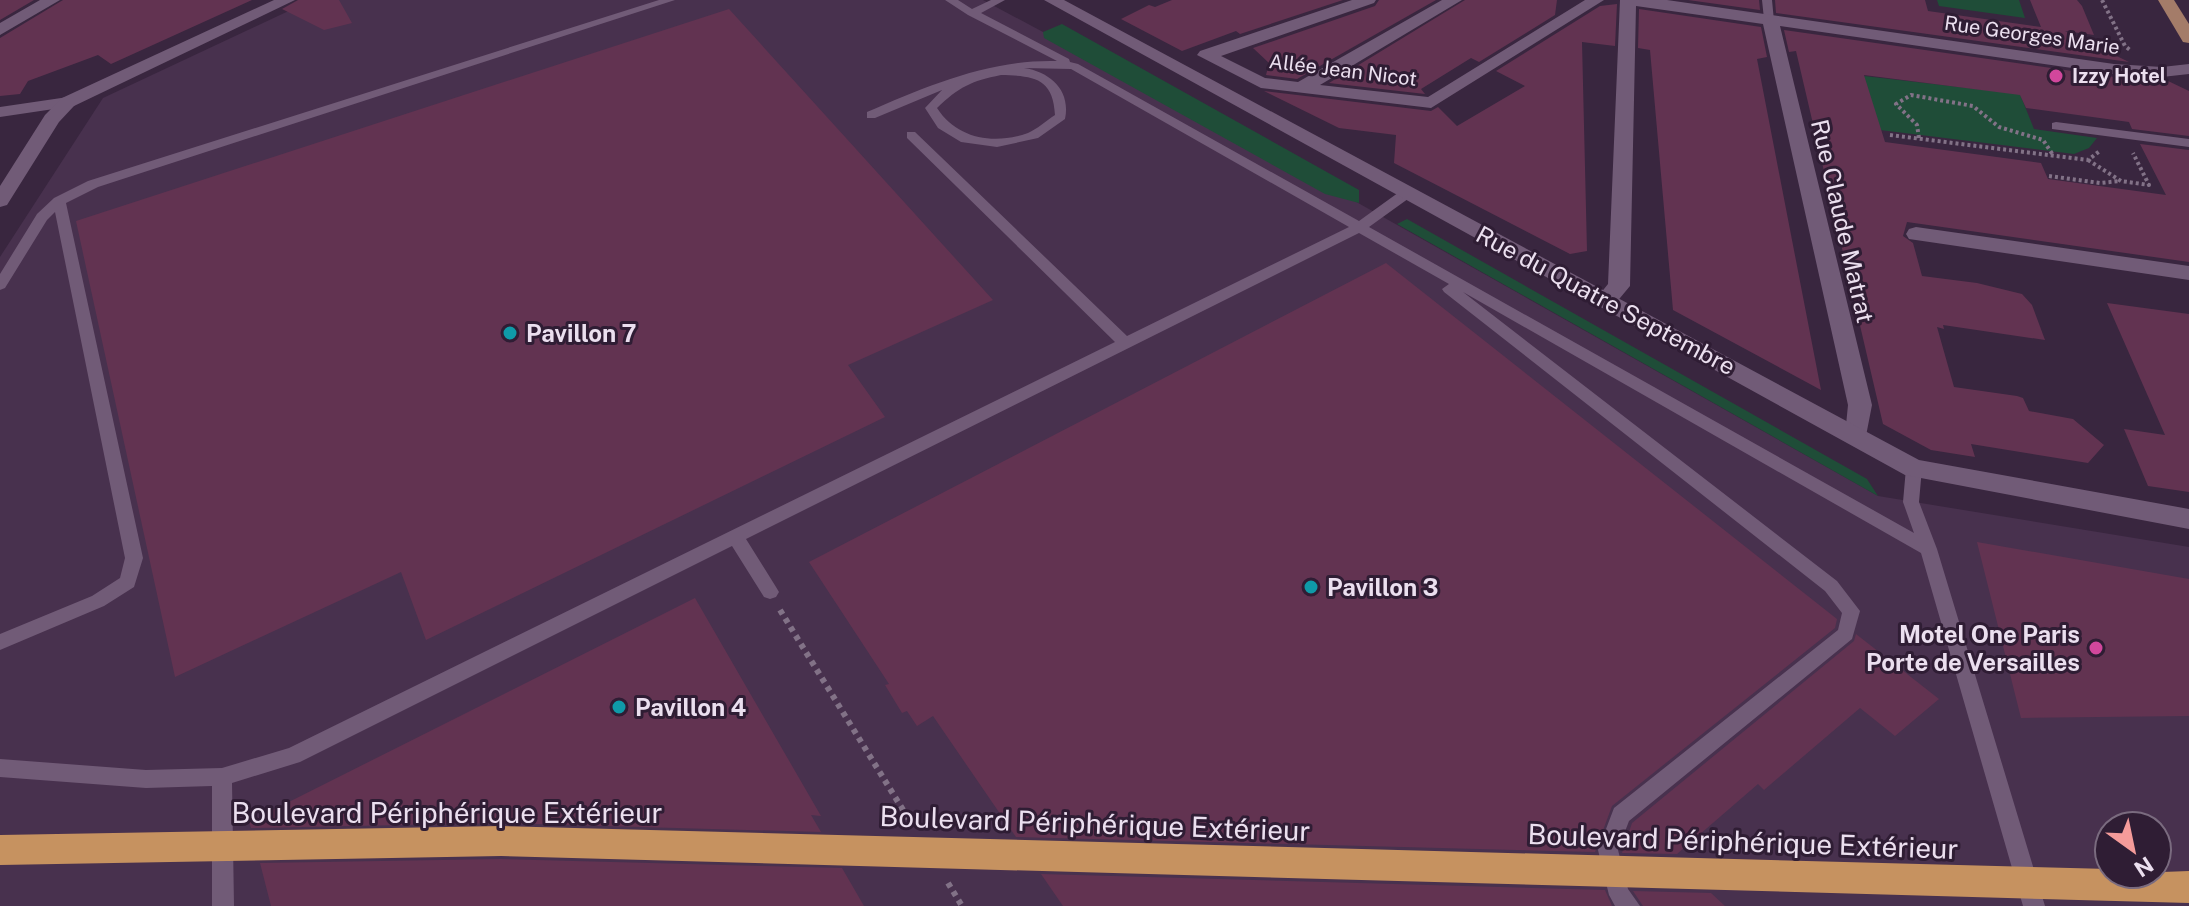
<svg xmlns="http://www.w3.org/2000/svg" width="2189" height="906" viewBox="0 0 2189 906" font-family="'Public Sans',sans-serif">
  <rect width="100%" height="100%" fill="#39263f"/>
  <path fill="#48314e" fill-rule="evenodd" d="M312 0H983L1043 32 1060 35 1878 496 2189 547V906H0V257L103 98ZM2109 826H2157V874H2109Z"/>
  <path fill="#1f4d38" d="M1937 0H2019L2025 18 1939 6Z
    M1062 24 1359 190V203L1325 194 1044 38 1043 32Z
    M1864 76 2020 94 2034 129 2097 138 2089 148 2074 154 1880 130Z
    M1407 219 1867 479 1878 496 1397 224Z"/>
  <path fill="#623351" d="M0 0H34L0 20Z
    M63 0H252L111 64 98 55 28 81 20 94 0 96V38Z
    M298 0H339L352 23 324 30 282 9Z
    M1172 0H1343L1240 34 1236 31 1182 51 1121 19 1149 5 1155 7Z
    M1379 0H1436L1297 79 1266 75 1269 63 1253 48 1375 6Z
    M1465 0H1557L1555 15 1479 62 1471 58 1421 89 1425 94 1329 83Z
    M1688 0H1759L1760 10Z
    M1775 0H1925L1928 11 2041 27 2030 0H2077L2082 6 2094 35 2065 31 2129 62 1776 13Z
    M1617 4 1615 46 1582 42 1587 251 1570 254 1394 163 1396 135 1339 128 1264 91 1431 111 1438 107 1457 126 1525 86 1496 71 1600 6Z
    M729 9 993 300 848 365 885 417 426 640 401 572 175 677 76 221Z
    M1639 9 1761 27 1767 57 1757 59 1821 390 1673 310 1650 50 1638 48Z
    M1784 30 2114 77 2166 80 2189 91V136L2132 129 2129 122 2026 108 2020 95 1864 75 1885 142 2041 163 2048 179 2166 195 2140 144 2189 150V262L1907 222 1903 236 1913 243 1922 276 1977 283 2022 294 2032 305 2045 340 1943 325 1944 329 1937 327 1954 387 2017 396 2023 398 2029 411 2073 419 2104 445 2088 463 1971 444 1975 457 1931 450 1883 424 1796 51 1789 52Z
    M1386 263 1837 619 1835 628 1612 806 1595 852 1016 837 933 716 917 726 907 711 902 713 885 685 889 684 809 562Z
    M2107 303 2189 314V492L2148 486 2124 429 2165 435Z
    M1977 542 2189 579V716L2021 718Z
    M695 598 821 816 811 815 821 832 501 823 251 828 249 822Z
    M1856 634 1939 699 1895 736 1860 708 1764 790 1758 784 1677 854 1622 853 1632 823 1854 641Z
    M501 859 842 868 864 906H271L260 863Z
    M1041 874 1605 890 1612 906H1063Z
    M1633 891 1711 893 1725 906H1643Z"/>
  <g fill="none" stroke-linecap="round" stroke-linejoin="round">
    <path stroke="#827287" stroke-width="4" stroke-dasharray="3 3" stroke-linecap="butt" d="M2102 0 2125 46 2130 50
      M1890 135 2088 160 2101 150
      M1919 138 1917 125 1896 104 1911 95 1973 106 1999 127 2043 140 2053 155
      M2088 160 2121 181 2149 185 2133 153
      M2049 176 2100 183 2120 181"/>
    <path stroke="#827287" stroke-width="6" stroke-dasharray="5 5" stroke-linecap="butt" d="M780 610 911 823
      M948 883 962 906"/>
    <path fill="#715b77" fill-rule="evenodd" d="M659 0H675L98 187 66 203 143 558 134 587 104 606 0 650V634L92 596 120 578 125 558 55 212 47 220 5 288 0 290V274L37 214 54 198 88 181Z
      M945 0H958L972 9 991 0H1005L981 13 1069 59 1070 62 1078 64 1359 221 1402 190H1412V196L1369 227 1914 533 1903 502 1906 468 1908 464H1920L1922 468 1919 502 1937 549 2045 906H2023L1921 553 1463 292 1837 581 1860 611 1852 639 1629 821 1618 850 1628 889 1640 906H1615L1609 895 1598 850 1614 808 1838 630 1842 613 1825 591 1444 292 1442 289 1449 284 1359 233 746 539 776 587 779 592 776 597 770 599 764 597 732 546 300 762 232 783 234 906H212V786L146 788 0 777V759L146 770 222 768 289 748 1115 342 907 138V132H915L1127 336 1349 227 1071 69 1024 68C1051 72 1071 91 1065 119L1038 138 997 147 961 142 938 128 925 108 942 90 875 118H867V112C927 86 990 59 1057 61L968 15ZM1001 75C1033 76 1053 77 1055 115 1046 121 1037 129 1028 133 994 145 957 139 937 108 959 87 971 81 1001 75Z
      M1762 0H1772L1774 21 1764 19Z
      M2056 122 2189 139V147L2052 129V123Z"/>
    <path fill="#715b77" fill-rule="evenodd" d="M40 0H60L0 35V23Z
      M1352 0H1376L1374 3 1221 56 1265 78 1298 82 1442 0H1462L1320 85 1428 97 1585 0H1604L1431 108 1261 88 1197 55 1200 51Z
      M1620 0H1667L2114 64 2162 67 2189 64V74L2162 77 2114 74 1780 26 1872 405 1865 441 1857 444 1849 441 1845 435 1848 405 1763 24 1636 6 1630 286 1615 304H1599L1596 299 1608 284Z
      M68 97 74 98 77 102 74 106 0 117V107Z
      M1916 227 2189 266V280L1909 239 1906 234 1909 229Z"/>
    <path fill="#715b77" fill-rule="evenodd" d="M274 0H295L74 106 59 122 7 205 0 207V186L45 115 62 98Z
      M1044 0H1064L1919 460 2189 509V529L1905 475Z"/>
    <path fill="#a47c69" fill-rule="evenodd" d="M2158 0H2174L2189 24V43L2183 42Z"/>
    <path fill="#c69260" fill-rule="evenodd" d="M501 826 2109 869V874L2189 871V903L501 856 0 865V835Z"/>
  </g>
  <g fill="#d1479c" stroke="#2f1d34" stroke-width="3">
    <circle cx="2056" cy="76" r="8"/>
    <circle cx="2096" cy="648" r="8"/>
  </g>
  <g fill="#0f9aa8" stroke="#2f1d34" stroke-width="3">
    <circle cx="510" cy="333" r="8"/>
    <circle cx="1311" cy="587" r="8"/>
    <circle cx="619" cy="707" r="8"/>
  </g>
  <g text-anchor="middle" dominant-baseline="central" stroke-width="6" stroke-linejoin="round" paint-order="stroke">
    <g font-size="20" fill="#ebdfef" stroke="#2f1d34">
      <text transform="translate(2032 35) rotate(8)">Rue Georges Marie</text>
      <text transform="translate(1343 70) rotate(7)">Allée Jean Nicot</text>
    </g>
    <g font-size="20" font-weight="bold" fill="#ebdfef" stroke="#2f1d34" text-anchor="start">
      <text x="2072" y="76">Izzy Hotel</text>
    </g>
    <g font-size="24" fill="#ebdfef" stroke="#2f1d34">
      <text transform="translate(1843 221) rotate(77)">Rue Claude Matrat</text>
      <text transform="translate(1606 300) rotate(28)">Rue du Quatre Septembre</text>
    </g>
    <g font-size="24" font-weight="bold" fill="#ebdfef" stroke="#2f1d34" text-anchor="start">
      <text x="526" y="333">Pavillon 7</text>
      <text x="1327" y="587">Pavillon 3</text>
      <text x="2080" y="634" text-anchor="end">Motel One Paris<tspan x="2080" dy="28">Porte de Versailles</tspan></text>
      <text x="635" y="707">Pavillon 4</text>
    </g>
    <g font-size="28" fill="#ebdfef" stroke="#2f1d34">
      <text x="447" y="812">Boulevard Périphérique Extérieur</text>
      <text transform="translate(1095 823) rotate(2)">Boulevard Périphérique Extérieur</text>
      <text transform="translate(1743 841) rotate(2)">Boulevard Périphérique Extérieur</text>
    </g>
  </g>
  <g transform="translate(2133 850) rotate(147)"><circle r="38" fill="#2f1d34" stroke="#7a6b7f" stroke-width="2"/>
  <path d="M0-6L14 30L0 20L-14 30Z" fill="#f59b9a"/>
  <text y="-12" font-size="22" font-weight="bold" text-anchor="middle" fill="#ebdfef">N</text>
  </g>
</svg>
